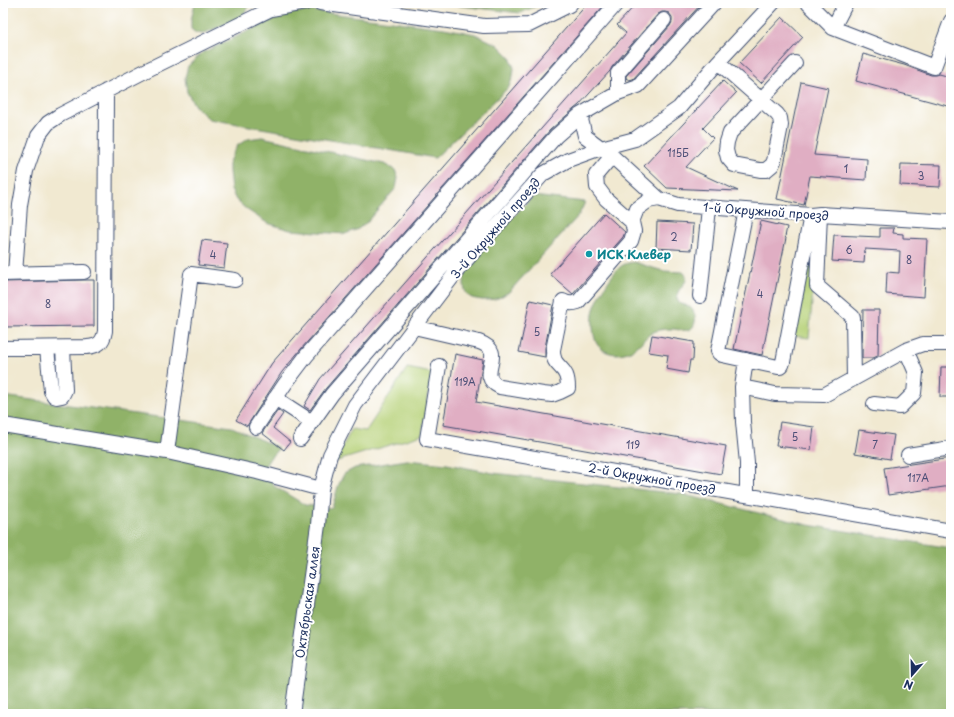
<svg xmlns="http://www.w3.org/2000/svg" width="954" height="717" viewBox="0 0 954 717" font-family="'Playpen Sans',sans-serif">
  <rect width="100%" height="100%" fill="#fff"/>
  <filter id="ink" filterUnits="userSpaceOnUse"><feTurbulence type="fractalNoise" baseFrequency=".025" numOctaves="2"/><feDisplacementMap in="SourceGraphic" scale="8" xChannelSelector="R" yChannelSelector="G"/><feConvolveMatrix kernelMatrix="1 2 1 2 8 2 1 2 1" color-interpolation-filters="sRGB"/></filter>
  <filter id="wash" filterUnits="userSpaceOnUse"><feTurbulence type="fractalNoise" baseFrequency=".012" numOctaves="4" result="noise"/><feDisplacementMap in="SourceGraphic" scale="16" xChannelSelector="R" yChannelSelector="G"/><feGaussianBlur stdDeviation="0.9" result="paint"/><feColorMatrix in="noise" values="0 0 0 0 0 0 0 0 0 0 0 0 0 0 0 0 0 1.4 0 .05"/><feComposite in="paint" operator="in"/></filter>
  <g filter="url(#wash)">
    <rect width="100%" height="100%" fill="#f1e9d1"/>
    <path fill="#b5d076" stroke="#68806a" d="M810 253H816L809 338 794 336Z
      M407 368 432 373 422 435 334 462 352 429 366 431Z"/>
    <path fill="#90b267" stroke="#567062" d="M195 3H249C248 7 246 11 243 15 237 21 211 30 202 34L196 33 191 29V20Z
      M448 3H544L520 13 461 6Z
      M314 11 444 28 475 34 498 45 510 57 514 68 513 76 509 87 435 158 209 119 195 106 187 92 185 78 188 66 202 53 280 16 296 12Z
      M262 137 384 164 395 170 398 178 396 188 366 223 358 229 345 234 290 230 267 223 246 209 236 200 231 190 229 171V162L233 153 238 145 248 139Z
      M533 196 585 202 579 215 509 292C505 294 501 297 498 298 493 300 487 300 482 300 478 299 473 299 470 297 459 289 466 271 470 262Z
      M634 262 663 271 683 272C696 282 668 290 680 304 686 305 691 306 693 311 695 314 696 318 695 322 692 335 680 329 672 329 667 329 661 329 656 331 646 334 640 347 630 351 619 356 605 355 597 344 593 337 592 322 593 314 594 303 612 273 620 267 625 263 629 263 634 262Z
      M3 396 232 427 279 448 270 458 265 466 274 486 305 505 332 508 338 486 344 474 355 468 407 460 447 464 493 473 681 494 808 525 951 548V714H3Z"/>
    <g id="blocks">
      <path fill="#e0aec3" d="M588 3H606L301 349 282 372 247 426 236 420 272 363Z
        M637 3H702L633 79 629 80 626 78V76L670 26 672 22V17L669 13 665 12H662L658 14 612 67 610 71 579 105 574 109 550 130 326 388 310 410 304 406 320 379 626 33 617 25Z
        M782 17 803 37 761 83 739 63Z
        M863 54 904 65 931 75H935L939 74 951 77V107L856 81Z
        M723 81 736 93 703 128 713 138 686 167 738 191 667 188 644 166Z
        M801 82 828 88 814 155 867 159 866 180 810 176 804 205 777 199Z
        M901 164 941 165 940 187 900 185Z
        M604 213 625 232 623 237 573 294 550 274Z
        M761 221 787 227 785 237 786 238 762 355 734 349Z
        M657 222 693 224 691 250 656 248Z
        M880 228H894L893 233 903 234V238L927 239 924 297 886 294 887 272 899 273 900 251 865 249 864 263 832 261 834 235 880 237Z
        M202 240 227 243 224 268 198 265Z
        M84 280H94V326L3 327V282Z
        M530 300 553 305 545 348V357L519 352Z
        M863 310H879L878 356 873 358H862Z
        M652 335 694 342 693 360H690L688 373 666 369 668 355 649 352Z
        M455 354 483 360 476 402 726 446 721 474 443 425Z
        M941 367H951V397H940Z
        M278 410 283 414 273 428 290 442 284 450 262 433Z
        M780 422 814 427 811 450 776 446Z
        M859 430 894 435 890 459 855 453Z
        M951 458V486L888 495 884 468Z"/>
    </g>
  </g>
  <g filter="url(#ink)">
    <use href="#blocks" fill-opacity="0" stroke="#3b4b6f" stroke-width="1"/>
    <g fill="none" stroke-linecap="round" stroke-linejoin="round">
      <g stroke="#3b4b6f" stroke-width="16">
        <path id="minor" d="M320 3 484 26 529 25 569 5 571 3
          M808 3 833 28 934 67 951 21
          M833 28 846 3
          M718 62 777 114 780 118 781 125 780 131 774 161 772 165 766 170H760L734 165 728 158 726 150 727 142 730 133 795 63
          M618 93 638 86 714 3
          M580 115 585 136 612 156 659 199 678 205 811 215 820 214 951 222
          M746 210 718 351 719 353 722 355 778 367H780L782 365 783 362 811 215
          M820 214 817 286 853 317 854 379
          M632 222 637 209 648 201 659 199
          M3 274 84 272
          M15 274 20 205 26 171 38 136 48 123 60 115 149 69 271 9 305 3
          M700 296 709 208
          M414 327 479 342C510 353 473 374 500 387L543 394 552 395 560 392 568 388C568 384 568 380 566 375 561 364 553 366 553 350L563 301C568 304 572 304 578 302L631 241 634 231 632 222 606 199 597 187 596 175 612 156
          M3 348 87 347C98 346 103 343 105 331L106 91
          M47 348 51 391 54 396 57 397 62 396 65 390 63 348
          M746 360 742 387 743 422 747 463V495
          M439 366 427 439 951 531
          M742 387 775 394 824 395 906 350 923 344H951
          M275 398 312 422
          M874 404 900 407 914 393 916 373 906 350
          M3 425 167 452 257 472 321 489
          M256 427 285 384 307 355 617 3
          M300 439 332 394 556 136 580 115 618 93V73L664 20
          M167 452 191 274 235 280
          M908 455 951 448
          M292 714 318 525 321 489 330 455 355 405 460 267 543 174 568 160 601 148 635 139 679 108 718 62 773 3"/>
      </g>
      <use href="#minor" stroke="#fff" stroke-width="14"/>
    </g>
  </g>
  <circle fill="#0f9aa8" stroke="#fff" stroke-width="1.5" cx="589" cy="254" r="4"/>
  <g text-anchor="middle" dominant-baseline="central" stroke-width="4" stroke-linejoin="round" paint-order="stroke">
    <g font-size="10" fill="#4c4f77">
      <text x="678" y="152">115Б</text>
      <text x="846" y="168">1</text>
      <text x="921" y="175">3</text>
      <text x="674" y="236">2</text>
      <text x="849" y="249">6</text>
      <text x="213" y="254">4</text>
      <text x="909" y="259">8</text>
      <text x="760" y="293">4</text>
      <text x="48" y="303">8</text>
      <text x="537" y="331">5</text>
      <text x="465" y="381">119А</text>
      <text x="795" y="436">5</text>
      <text x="633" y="444">119</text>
      <text x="875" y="444">7</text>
      <text x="918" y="477">117А</text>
    </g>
    <g font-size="12" fill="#1b2f5e" stroke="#fff">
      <text transform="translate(766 211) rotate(4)">1-й Окружной проезд</text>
      <text transform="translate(495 228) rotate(-49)">3-й Окружной проезд</text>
      <text transform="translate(652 478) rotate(10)">2-й Окружной проезд</text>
      <text transform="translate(307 602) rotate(-82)">Октябрьская аллея</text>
    </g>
    <g font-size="12" font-weight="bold" fill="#0d838f" stroke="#fff" text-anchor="start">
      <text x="597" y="254">ИСК Клевер</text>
    </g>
  </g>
  <rect width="954" height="717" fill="none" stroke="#fff" stroke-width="16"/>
  <g transform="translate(912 675) rotate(200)" stroke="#ffffff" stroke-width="3" paint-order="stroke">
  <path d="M0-3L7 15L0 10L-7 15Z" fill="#1b2f5e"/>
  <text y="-6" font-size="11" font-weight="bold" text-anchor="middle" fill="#1b2f5e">N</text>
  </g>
</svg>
